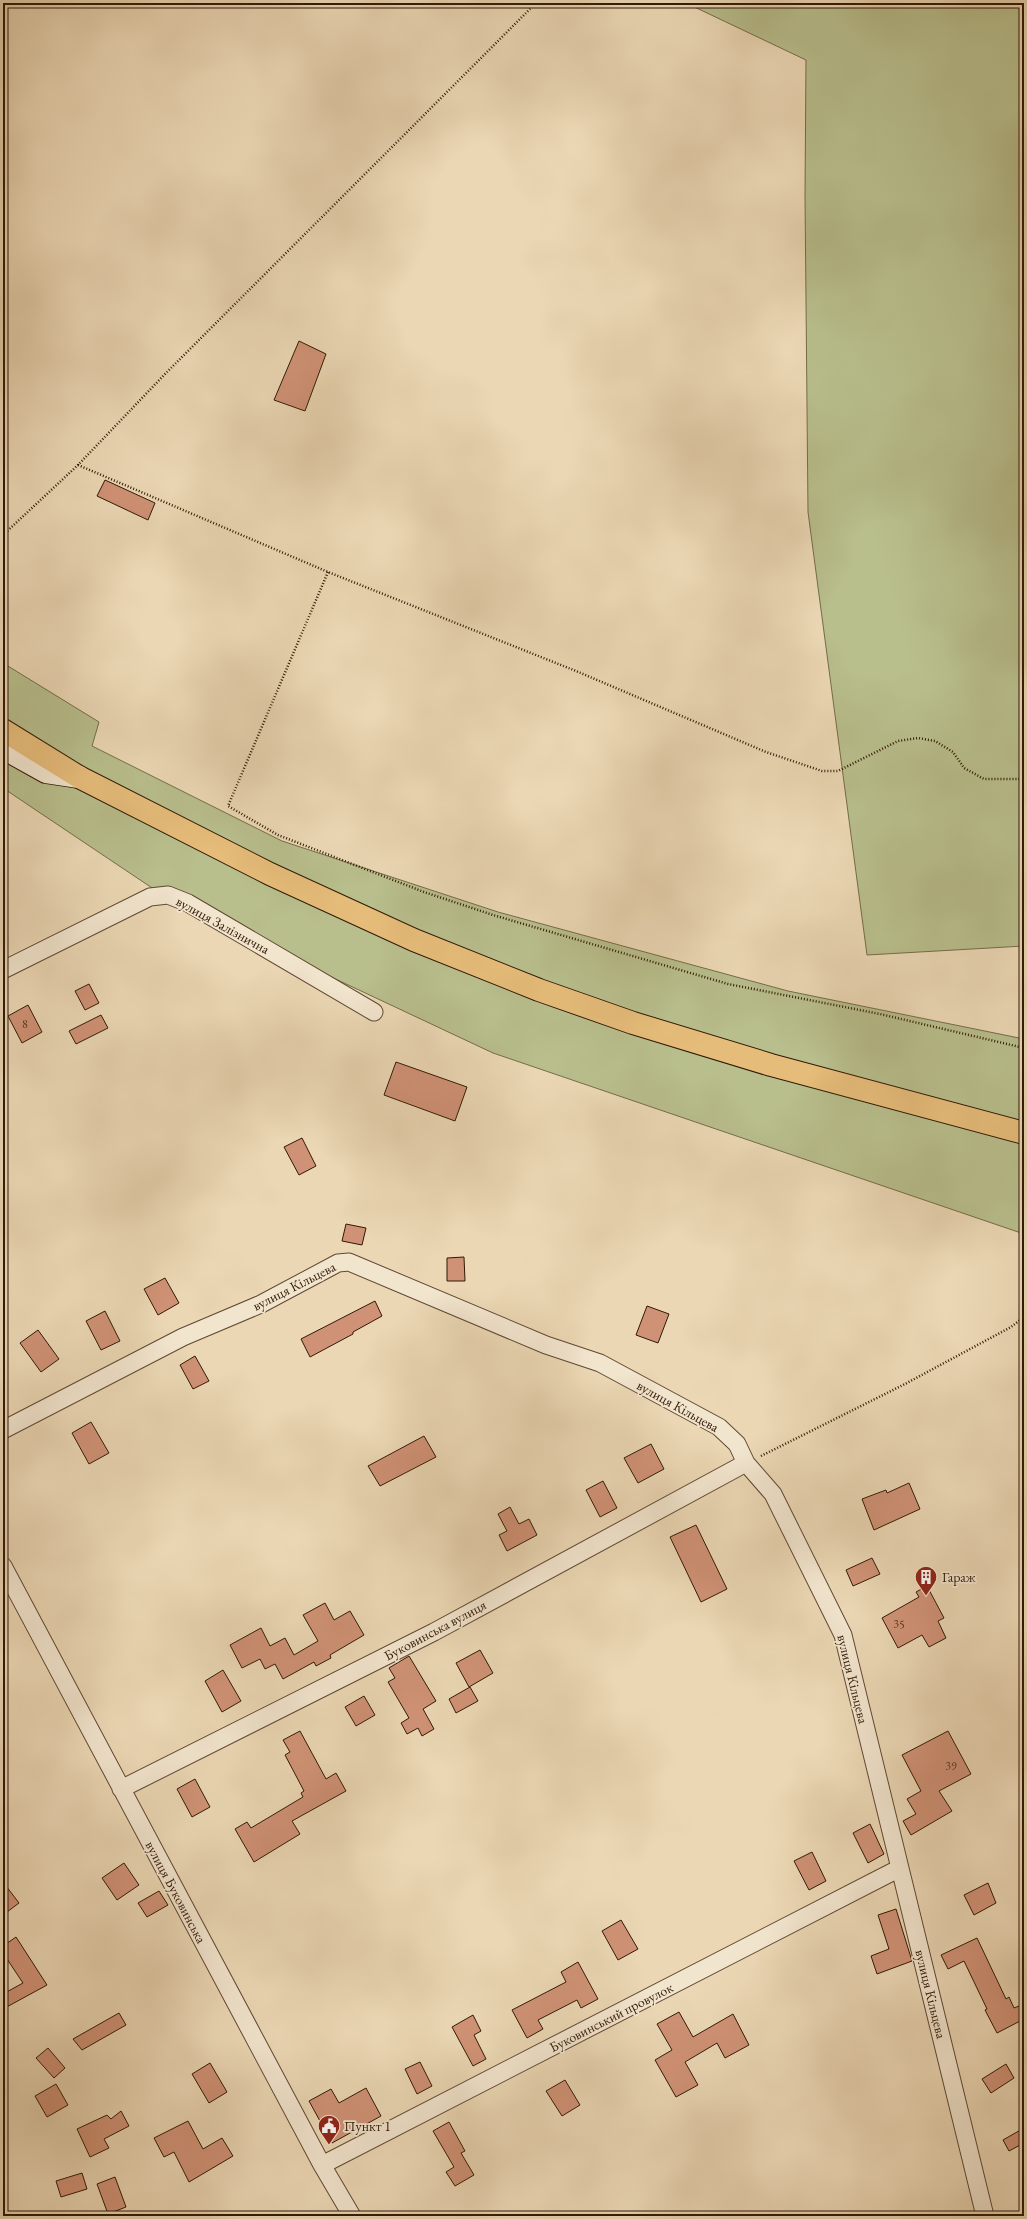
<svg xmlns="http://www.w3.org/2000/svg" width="1027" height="2219" viewBox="0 0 1027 2219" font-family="'EB Garamond',serif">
  <rect width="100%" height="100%" fill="#ebd7b4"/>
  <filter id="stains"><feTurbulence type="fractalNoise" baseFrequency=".005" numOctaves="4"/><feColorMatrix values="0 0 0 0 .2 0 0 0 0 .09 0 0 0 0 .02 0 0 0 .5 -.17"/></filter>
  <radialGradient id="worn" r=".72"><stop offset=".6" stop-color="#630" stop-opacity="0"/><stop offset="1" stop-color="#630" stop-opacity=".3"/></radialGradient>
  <path fill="#b8be8c" stroke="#746c49" d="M686 3H1024V946L867 955 808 512 805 195 806 60Z
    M3 663 99 722 92 746 282 841 498 912 788 991 1024 1039V1234L493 1053 176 904 3 788Z"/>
  <path fill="#d09276" stroke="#311906" d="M299 341 326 354 305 411 274 400Z
    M105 480 155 503 148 520 97 496Z
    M89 984 99 1003 85 1010 75 991Z
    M28 1005 42 1032 22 1043 8 1016Z
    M101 1015 108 1028 76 1044 69 1031Z
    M396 1062 467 1087 455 1121 384 1095Z
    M302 1138 316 1166 299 1175 284 1147Z
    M346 1224 366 1228 362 1245 342 1241Z
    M464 1257 465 1281H447V1258Z
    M165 1278 179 1303 158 1315 144 1289Z
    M375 1301 382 1316 353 1332V1334L310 1357 301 1339Z
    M647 1306 669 1314 658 1343 636 1335Z
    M105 1311 120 1341 101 1350 86 1321Z
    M38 1330 59 1359 41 1372 20 1343Z
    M195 1356 209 1381 193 1389 180 1365Z
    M91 1422 109 1453 89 1464 72 1433Z
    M424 1436 436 1457 380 1486 368 1466Z
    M651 1444 664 1469 638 1483 624 1458Z
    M603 1481 617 1508 600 1517 586 1490Z
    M909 1483 920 1509 874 1530 862 1499 886 1490 887 1493Z
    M510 1507 519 1524 529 1519 537 1535 507 1551 499 1535 507 1531 498 1514Z
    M696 1525 727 1589 701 1602 670 1537Z
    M872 1558 880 1574 853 1586 846 1570Z
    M927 1586 944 1618 938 1621 946 1638 929 1647 922 1635 898 1648 882 1618 919 1597 916 1592Z
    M325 1603 334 1620 350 1611 364 1635 330 1655 331 1658 316 1666 314 1662 283 1679 275 1664 265 1669 260 1659 242 1668 230 1645 261 1628 270 1646 285 1638 294 1655 318 1641 303 1615Z
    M480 1650 493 1673 469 1687 456 1663Z
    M409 1656 436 1701 423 1709 434 1729 422 1736 418 1728 407 1734 401 1723 409 1718 388 1682 395 1678 389 1668Z
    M223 1670 241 1701 222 1712 205 1681Z
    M470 1687 478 1701 456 1713 449 1699Z
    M364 1696 375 1715 356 1726 345 1707Z
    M300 1731 326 1779 336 1773 346 1791 292 1821 300 1834 254 1862 235 1829 247 1822 251 1828 303 1797 301 1793 304 1791 285 1755 290 1752 283 1740Z
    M948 1731 971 1774 939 1791 952 1811 911 1835 903 1821 916 1814 907 1799 921 1791 902 1755Z
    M195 1779 210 1807 192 1817 177 1789Z
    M870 1824 884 1854 868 1863 853 1833Z
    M812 1852 826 1881 809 1890 794 1861Z
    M124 1863 139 1885 117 1900 102 1878Z
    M3 1882 19 1903 3 1915Z
    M988 1883 996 1903 974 1915 964 1895Z
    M159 1891 168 1905 147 1917 138 1903Z
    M896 1909 912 1961 877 1974 871 1956 889 1949 878 1915Z
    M621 1920 638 1949 618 1960 602 1931Z
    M16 1937 47 1985 3 2009V1994L23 1983 3 1953V1946Z
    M977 1938 1006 1999 1009 1997 1014 2008 1019 2006 1024 2015V2019L997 2033 985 2010 987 2009 964 1961 948 1969 941 1955Z
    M578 1962 598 1999 581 2008 577 2000 538 2020 543 2029 527 2038 512 2010 566 1982 561 1972Z
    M679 2012 693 2037 733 2014 749 2045 725 2058 717 2043 685 2062 698 2085 676 2097 655 2060 672 2050 657 2024Z
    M119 2013 126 2025 82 2050 73 2039Z
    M473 2015 481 2031 474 2035 486 2059 473 2066 452 2027Z
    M48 2048 65 2068 54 2078 36 2058Z
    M420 2062 432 2086 417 2094 405 2069Z
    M210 2063 227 2092 209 2103 192 2074Z
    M1006 2064 1014 2078 991 2093 982 2079Z
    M565 2080 580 2105 562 2116 546 2091Z
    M56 2084 68 2105 47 2117 35 2096Z
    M366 2088 381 2116 332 2143 309 2101 331 2089 339 2103Z
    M121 2111 129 2126 104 2139 109 2148 90 2157 77 2129 107 2115 111 2119Z
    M188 2121 203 2149 222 2138 233 2156 189 2182 174 2152 164 2157 154 2138Z
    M449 2122 465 2151 461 2153 474 2175 455 2186 446 2172 454 2167 433 2131Z
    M1024 2128V2143L1009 2151 1003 2140Z
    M82 2173 87 2189 61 2197 56 2181Z
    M115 2177 126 2207 108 2214 97 2184Z"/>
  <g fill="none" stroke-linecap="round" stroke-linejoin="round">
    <g stroke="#604832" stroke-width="19">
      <path id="minor" d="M3 970 150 897 168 895 188 903 374 1012
        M3 1430 183 1337 261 1304 338 1263 349 1262 546 1345 600 1363 719 1427 737 1444 746 1463 773 1494 843 1635 985 2216
        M3 1566 322 2165 352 2216
        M121 1789 434 1632 746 1463
        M322 2165 900 1868"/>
    </g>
    <g stroke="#311906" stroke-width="24">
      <path id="secondary" d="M3 748 46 772 79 777"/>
    </g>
    <g stroke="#311906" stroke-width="24">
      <path id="trunk" d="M3 730 79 777 270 874 414 940 539 990 633 1023 771 1065 1024 1133"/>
    </g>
    <path stroke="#311906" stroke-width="2.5" stroke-dasharray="1 2" stroke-linecap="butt" d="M78 465 328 572 576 671 766 752 822 771H838L898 741 918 738 935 741 953 752 964 768 984 779H1024
      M3 535 78 465 165 374 536 3
      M328 572 228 806 278 835 424 892 493 915 728 984 880 1014 1024 1048
      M761 1456 905 1384 1011 1327 1024 1317"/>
    <use href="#minor" stroke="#f2e5ce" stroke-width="17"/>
    <use href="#secondary" stroke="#f2e5ce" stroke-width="22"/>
    <use href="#trunk" stroke="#e6bc7a" stroke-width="22"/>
  </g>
  <defs>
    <g id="building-pin" transform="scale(1.15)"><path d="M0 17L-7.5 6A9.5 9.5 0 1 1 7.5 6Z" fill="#8f2418" stroke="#f2e5ce"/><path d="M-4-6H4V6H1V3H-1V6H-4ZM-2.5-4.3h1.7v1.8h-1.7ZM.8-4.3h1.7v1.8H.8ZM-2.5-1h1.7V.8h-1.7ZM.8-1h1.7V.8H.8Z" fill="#fff"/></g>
    <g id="civic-pin" transform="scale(1.15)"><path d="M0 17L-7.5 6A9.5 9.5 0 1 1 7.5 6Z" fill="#8f2418" stroke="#f2e5ce"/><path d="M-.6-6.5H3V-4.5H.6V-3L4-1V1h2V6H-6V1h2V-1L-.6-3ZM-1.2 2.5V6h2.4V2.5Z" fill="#fff"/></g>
  </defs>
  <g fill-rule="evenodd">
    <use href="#building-pin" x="926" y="1577"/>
    <use href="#civic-pin" x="329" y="2126"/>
  </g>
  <g text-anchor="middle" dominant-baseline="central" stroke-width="3.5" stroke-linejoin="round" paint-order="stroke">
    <g font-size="12" fill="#593722">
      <text x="25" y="1024">8</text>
      <text x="899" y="1624">35</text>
      <text x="951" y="1766">39</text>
    </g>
    <g font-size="14" fill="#311906" stroke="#f2e5ce">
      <text transform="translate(223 925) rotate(29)">вулиця Залізнична</text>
      <text transform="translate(294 1286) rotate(-27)">вулиця Кільцева</text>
      <text transform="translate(678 1406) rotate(29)">вулиця Кільцева</text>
      <text transform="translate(435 1630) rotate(-28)">Буковинська вулиця</text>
      <text transform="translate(853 1679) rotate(76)">вулиця Кільцева</text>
      <text transform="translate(176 1892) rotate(62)">вулиця Буковинська</text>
      <text transform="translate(931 1994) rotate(76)">вулиця Кільцева</text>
      <text transform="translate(611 2017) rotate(-27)">Буковинський провулок</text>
    </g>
    <g font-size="14" fill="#311906" stroke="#f2e5ce" text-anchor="start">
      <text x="942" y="1577">Гараж</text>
      <text x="344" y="2126">Пункт 1</text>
    </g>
  </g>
  <rect width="1027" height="2219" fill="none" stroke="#ebd7b4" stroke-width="16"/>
  <rect x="4" y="4" width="1019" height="2211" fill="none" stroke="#311906" stroke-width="2"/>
  <rect x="8" y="8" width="1011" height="2203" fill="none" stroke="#311906"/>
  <rect width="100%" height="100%" filter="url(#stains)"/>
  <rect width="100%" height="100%" fill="url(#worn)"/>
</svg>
